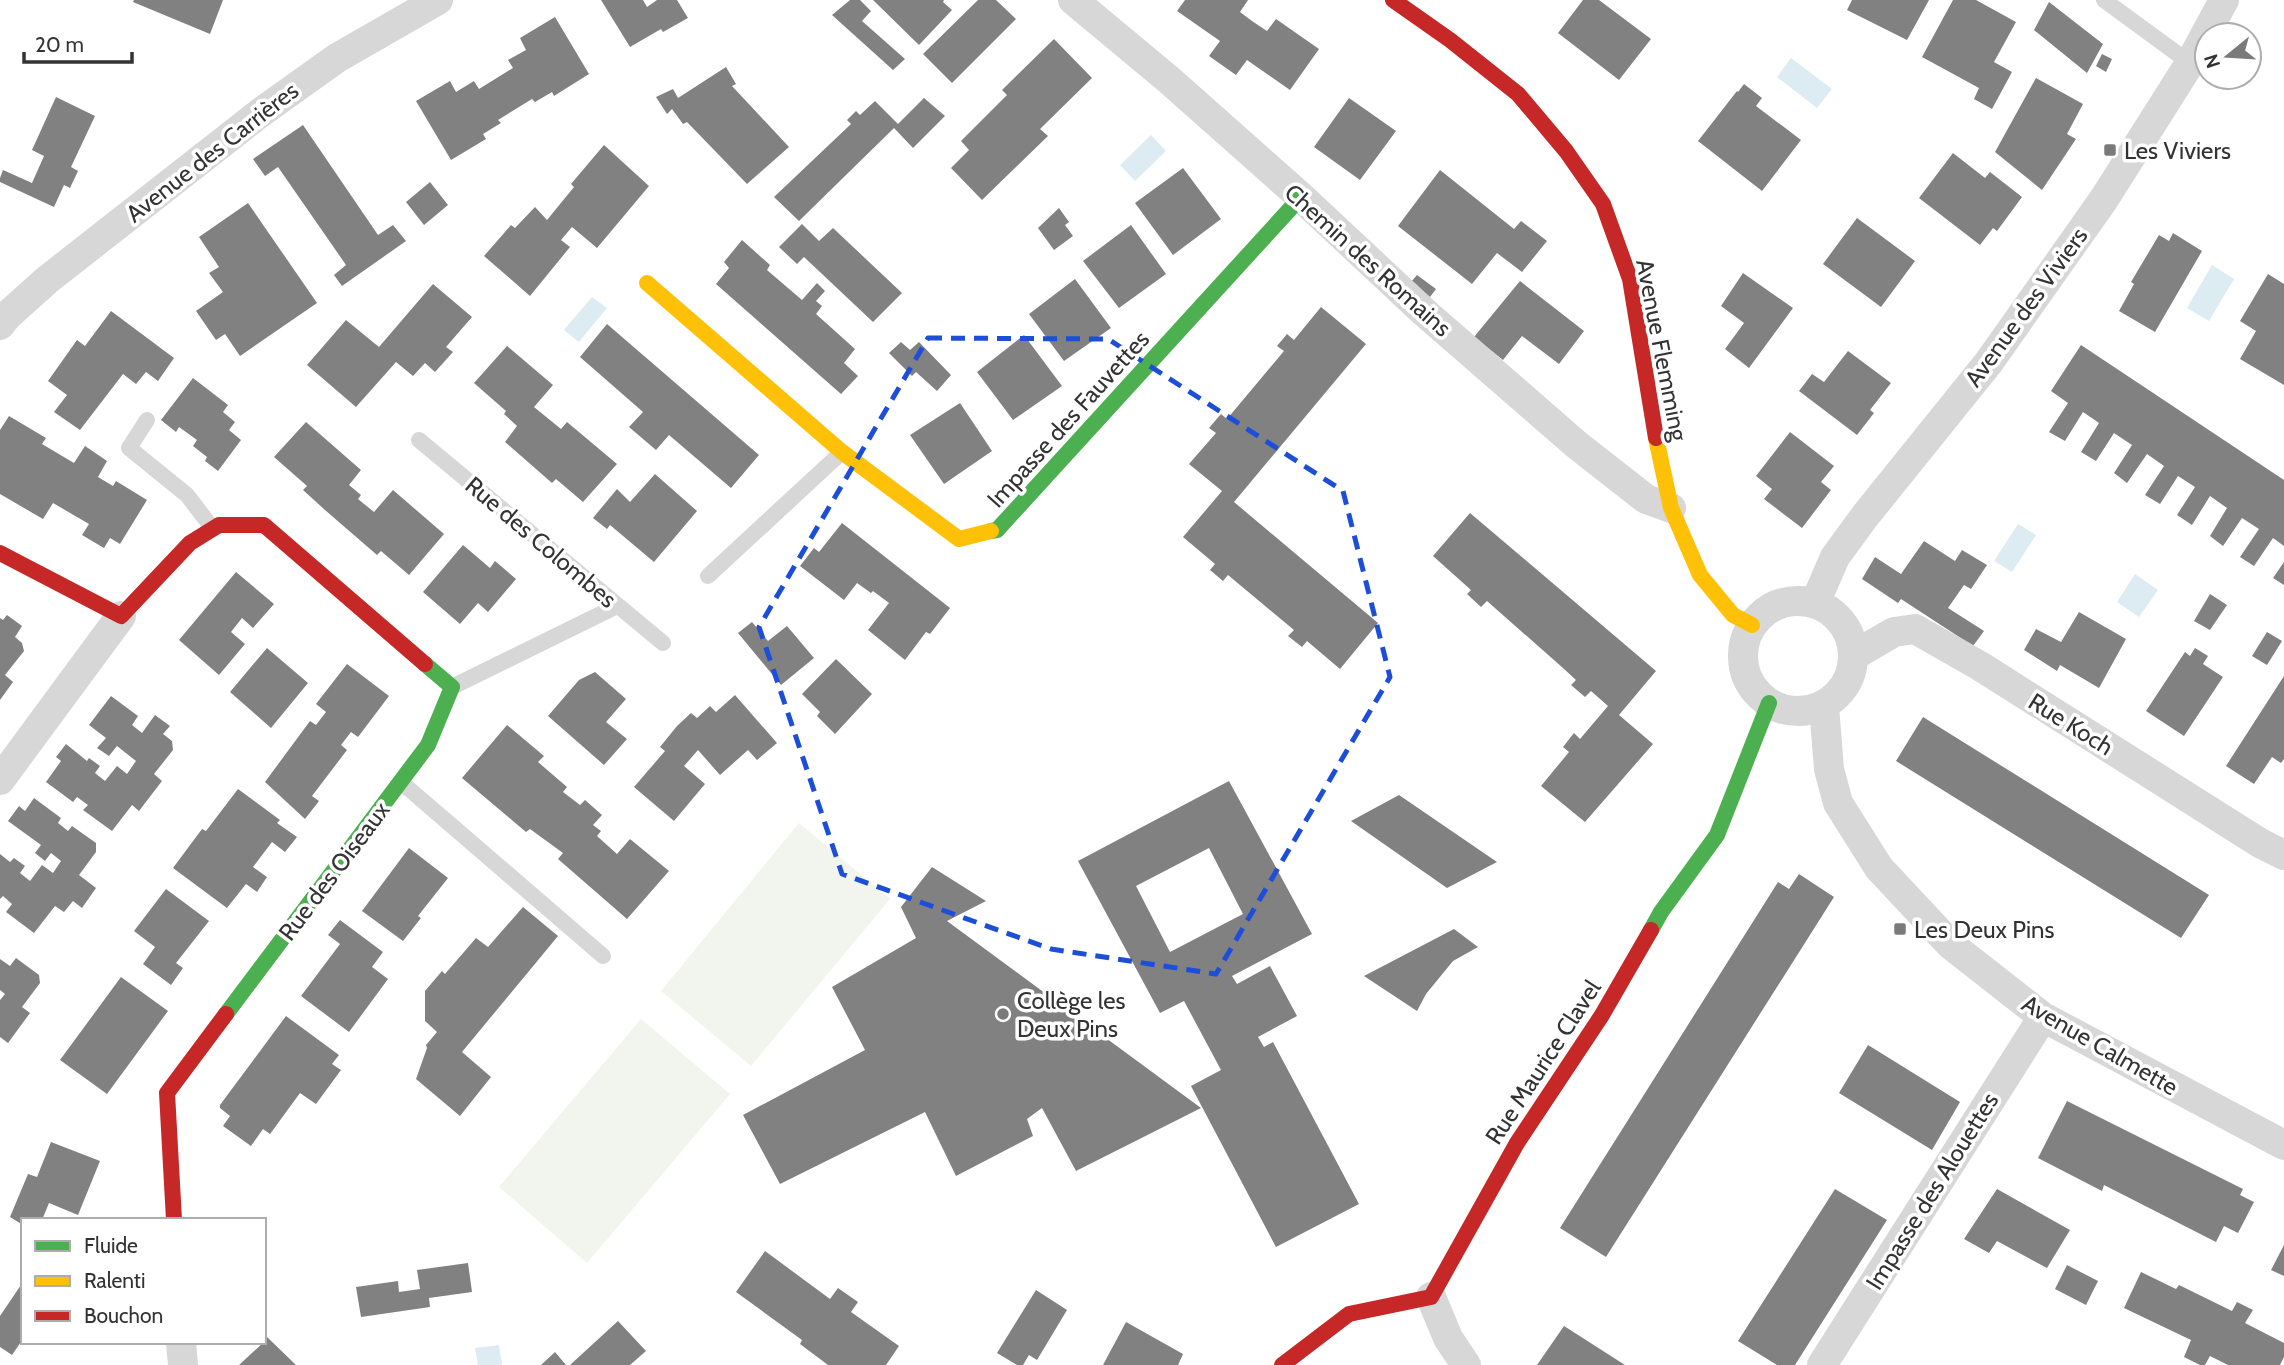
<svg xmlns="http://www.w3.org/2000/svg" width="2284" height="1365" viewBox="0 0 2284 1365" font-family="Cabin,sans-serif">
  <rect width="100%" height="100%" fill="#fff"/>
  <path fill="#f1f5ed" d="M799 823 890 899 751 1066 661 991Z
    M641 1019 730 1094 587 1263 499 1187Z"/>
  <path fill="#ddebf3" d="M1791 58 1832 89 1817 108 1777 77Z
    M1151 135 1166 151 1135 181 1120 165Z
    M2212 265 2234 279 2209 321 2187 308Z
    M592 297 607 308 579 342 564 330Z
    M2018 524 2036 535 2012 572 1994 561Z
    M2135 574 2158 590 2139 617 2117 602Z
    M499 1345 502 1365H478L475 1348Z"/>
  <path fill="#818181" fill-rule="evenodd" d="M134 0H223L210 34 133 2Z
    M601 0H643L647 7 657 0H677L688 18 663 32 661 29 630 47Z
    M850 0H860L871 11 862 21 905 59 893 70 832 15Z
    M873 0H944L943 2 952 10 919 45Z
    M978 0H996L1016 19 952 83 923 54Z
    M1185 0H1248L1240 12 1252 21 1267 31 1276 19 1319 49 1290 90 1247 60 1236 75 1209 56 1220 41 1177 11Z
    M1583 0H1599L1651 39 1619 80 1558 33Z
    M1852 0H1929L1907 40 1847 10Z
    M1953 0H1976L2016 22 1994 62 2012 72 1992 109 1974 99 1979 88 1922 57Z
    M2049 2 2103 44 2087 73 2034 30Z
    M555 17 589 74 554 96 552 92 535 102 532 99 498 120 501 123 483 134 486 139 451 160 416 101 450 81 456 92 474 81 479 89 513 68 508 60 526 50 520 38Z
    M1054 39 1092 78 1040 129 1048 136 982 200 951 168 969 150 961 141 1007 95 1002 90Z
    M2102 54 2112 59 2106 72 2096 66Z
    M726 67 736 84 732 86 789 147 747 184 687 122 683 124 672 109 667 114 656 97 673 89 678 98Z
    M2036 78 2083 104 2067 134 2076 139 2042 190 1995 152Z
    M1744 84 1762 98 1756 106 1801 140 1762 191 1698 141 1737 91 1738 92Z
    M56 97 95 116 71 167 78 171 70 188 64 185 54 207 0 182V178L3 170 32 183 44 156 32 150Z
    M924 98 945 116 913 148 894 128 799 221 774 197 851 124 847 120 856 111 860 115 875 101 898 124Z
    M1349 98 1396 131 1360 180 1314 147Z
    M303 125 378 235 393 225 406 241 342 286 334 275 346 265 278 167 265 176 253 159Z
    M604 145 649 186 597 248 572 227 561 240 570 247 530 296 484 256 511 225 515 228 535 207 547 220 574 187 571 184Z
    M1953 153 1985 178 1990 172 2022 197 1997 231 1993 228 1980 245 1919 198Z
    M1183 168 1221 219 1173 255 1135 203Z
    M1440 170 1514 229 1521 221 1547 241 1522 272 1497 253 1472 284 1398 226Z
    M430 182 448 205 424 225 406 202Z
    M248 203 317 303 240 356 225 334 216 340 196 311 223 292 209 273 219 267 199 237Z
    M1059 208 1069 222 1065 225 1073 236 1054 250 1038 228Z
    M1857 218 1915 261 1881 307 1823 264Z
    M802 224 819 241 833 228 902 293 873 322 804 257 797 264 779 247Z
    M1131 225 1166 274 1119 308 1083 261Z
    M2173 233 2202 251 2155 332 2119 311 2134 284 2131 282 2159 235 2169 241Z
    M742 240 770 265 767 270 802 300 817 283 825 291 816 301 822 306 816 314 855 349 844 363 858 376 841 394 716 284 729 268 724 262Z
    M1743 273 1793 308 1749 368 1725 349 1744 323 1721 306Z
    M2268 274 2284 284V385L2240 359 2256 331 2240 321Z
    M1417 275 1436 289 1430 297 1411 282Z
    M1075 279 1111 328 1064 361 1029 314Z
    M1520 281 1584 331 1559 364 1522 336 1503 360 1474 337Z
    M433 284 472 317 446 347 453 352 435 372 425 363 413 376 396 362 356 407 307 365 346 320 379 347Z
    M1321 307 1366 344 1234 502 1378 623 1340 669 1307 641 1302 647 1288 636 1294 630 1228 575 1223 581 1210 570 1215 564 1183 537 1222 491 1189 464 1216 433 1209 428 1221 414 1227 419 1284 351 1277 346 1287 334 1294 340Z
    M111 311 174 358 158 381 146 372 136 384 123 374 80 430 54 412 67 395 48 381 77 340 85 346Z
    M607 324 759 455 731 488 669 435 656 450 629 427 643 412 580 357Z
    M1024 335 1062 386 1013 420 977 372Z
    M901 342 910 350 919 342 951 375 937 391 916 372 912 376 889 353Z
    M2081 345 2284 480V546L2273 538 2254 566 2240 557 2259 529 2242 518 2223 546 2210 536 2227 508 2210 496 2192 525 2177 515 2195 487 2178 476 2160 504 2145 495 2164 466 2147 454 2127 483 2114 473 2132 445 2114 433 2096 461 2081 452 2099 423 2083 412 2065 441 2049 432 2068 403 2051 391Z
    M507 346 553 385 534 407 561 429 567 422 617 464 583 502 556 479 552 483 505 442 517 426 504 414 506 411 474 383Z
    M1848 351 1891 383 1870 410 1874 413 1857 435 1799 391 1812 374 1824 382Z
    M193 378 228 405 223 412 235 422 229 430 241 440 218 471 205 461 207 457 193 446 197 440 179 427 176 432 161 420Z
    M960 403 992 451 944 484 910 435Z
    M9 416 46 438 42 444 74 463 85 446 107 461 98 477 113 486 116 481 147 500 120 544 110 538 104 548 82 535 89 524 53 503 43 519 0 494V430Z
    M306 422 361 470 349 485 361 495 358 499 374 512 393 490 444 534 409 575 381 551 377 555 325 510 303 490 307 486 274 457Z
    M1790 432 1834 466 1821 482 1831 490 1802 528 1764 499 1772 489 1756 476Z
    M655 474 697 511 654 562 610 525 607 529 593 518 617 489 630 502Z
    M1470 513 1656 671 1619 715 1653 744 1585 822 1541 786 1569 752 1563 747 1574 733 1580 739 1608 706 1591 691 1585 697 1571 685 1576 680 1563 668 1487 601 1481 607 1467 594 1471 590 1433 556Z
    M842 523 950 608 930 634 926 632 905 660 868 630 889 603 873 591 871 593 857 583 844 600 800 566 814 548 819 552Z
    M1924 541 1955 561 1962 550 1987 565 1971 589 1964 585 1948 608 1984 631 1973 646 1901 599 1898 603 1862 579 1875 557 1901 574Z
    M463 545 490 568 495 561 516 579 488 612 478 603 460 624 423 592Z
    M2284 562V585L2273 578Z
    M236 572 274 604 253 628 242 618 231 632 245 644 219 675 179 640Z
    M2210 594 2227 605 2210 630 2194 621Z
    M2079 612 2126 639 2099 688 2060 665 2057 671 2024 650 2036 629 2061 642Z
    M7 615 22 626 15 637 22 643 24 651 5 675 13 682 0 700V618L3 620Z
    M752 622 768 641 787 626 814 658 781 685 738 633Z
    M2267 632 2282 641 2267 665 2252 656Z
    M267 648 308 683 271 728 230 692Z
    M2195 648 2208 656 2203 664 2223 677 2184 736 2146 711 2185 652 2190 656Z
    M836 659 872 694 835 734 817 716 820 712 802 694Z
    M347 664 389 696 358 737 351 732 341 745 347 750 312 796 319 801 305 819 265 782 310 721 316 725 326 712 316 704Z
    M595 672 626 699 606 722 627 739 604 765 548 716 579 680Z
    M2284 676V759L2281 763 2272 757 2254 784 2226 766Z
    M735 695 777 743 757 760 748 750 720 775 698 750 684 766 705 784 674 821 634 787 665 751 660 747 677 726 691 713 697 718 710 706 716 712Z
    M111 696 138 716 132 725 142 733 155 715 170 726 163 734 172 741 173 750 154 774 162 781 139 811 132 805 112 831 83 810 88 805 77 797 73 802 46 782 61 761 56 757 66 744 87 761 89 758 100 766 95 773 105 781 117 766 127 774 136 761 117 746 109 756 97 748 106 738 89 725Z
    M1923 717 2209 895 2181 938 1896 761Z
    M507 725 544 756 538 762 567 787 563 792 580 805 585 800 602 815 593 825 601 831 597 836 617 854 630 839 669 871 627 919 558 859 563 853 530 829 526 832 462 778Z
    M1229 781 1312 934 1232 976 1237 984 1270 966 1297 1016 1258 1037 1264 1047 1273 1042 1359 1204 1276 1247 1191 1086 1221 1070 1184 1001 1160 1013 1078 861ZM1209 848 1243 914 1170 952 1136 886Z
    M238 789 280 820 277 823 297 837 285 852 272 842 253 867 267 877 257 892 246 884 227 908 173 868 202 829 206 831Z
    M1399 795 1497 862 1447 888 1351 821Z
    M34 798 61 818 58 823 68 831 72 826 96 843V852L79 875 96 888 82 908 73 901 64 912 55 906 34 933 6 912 12 904 3 896 0 899V854L10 862 14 858 25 866 20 873 30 881 42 865 53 873 61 861 51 853 45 861 35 853 41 845 8 821 19 806 25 811Z
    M409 848 448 878 418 916 421 918 403 941 362 911Z
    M932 867 986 901 947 921 1201 1108 1076 1171 1042 1108 1027 1119 1033 1136 956 1176 925 1112 780 1184 743 1115 865 1050 832 987 916 938 901 907Z
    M1799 874 1834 897 1606 1257 1560 1228 1778 882 1789 889Z
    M166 889 209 921 176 963 183 968 171 985 143 964 155 947 134 931Z
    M523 907 558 936 462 1052 491 1077 460 1116 416 1079 427 1048 426 1045 437 1032 425 1021V991L442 971 445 974 476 938 488 947Z
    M340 920 383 952 372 967 388 979 349 1032 301 996 340 944 328 935Z
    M1454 929 1478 947 1453 961 1426 994 1417 1011 1364 976Z
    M16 958 39 975 40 983 22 1007 30 1013 8 1043 0 1037V1000L5 994 0 990V959L10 966Z
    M121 977 168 1011 107 1094 60 1060Z
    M286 1016 339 1055 332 1064 341 1070 316 1104 300 1093 270 1134 263 1129 251 1146 223 1126 230 1116 220 1108V1105Z
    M1868 1045 1960 1102 1932 1150 1839 1093Z
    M2067 1101 2243 1189 2240 1195 2254 1202 2238 1233 2224 1226 2216 1242 2104 1185 2102 1191 2038 1158Z
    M51 1142 100 1161 78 1215 49 1203 42 1220H23V1225L10 1217 28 1174 37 1177Z
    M1835 1189 1887 1220 1795 1365H1777L1738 1341Z
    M1997 1189 2070 1230 2047 1268 1997 1241 1989 1253 1964 1239Z
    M2284 1245V1276L2271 1270Z
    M765 1251 830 1299 838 1288 858 1302 851 1312 899 1346 886 1365H828L800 1344 802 1340 736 1292Z
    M468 1263 472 1292 429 1298 430 1307 361 1317 356 1287 398 1281 399 1292 420 1289 417 1270Z
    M2067 1265 2098 1281 2086 1305 2055 1289Z
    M2141 1272 2176 1289 2179 1285 2232 1311 2237 1302 2253 1310 2245 1323 2284 1343V1357L2280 1365H2228L2210 1356 2205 1365H2200L2184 1357 2191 1340 2124 1308Z
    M23 1282V1339L12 1355 0 1347V1316Z
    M1036 1290 1067 1310 1037 1360 1029 1355 1023 1365H1017L997 1353Z
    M618 1321 646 1351 630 1365H570Z
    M1126 1322 1183 1354 1178 1365H1103Z
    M1564 1326 1625 1365H1537Z
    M267 1337 296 1365H239L264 1342Z
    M555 1352 566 1365H541Z"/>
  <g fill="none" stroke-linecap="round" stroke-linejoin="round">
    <path stroke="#d7d7d7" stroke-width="16" d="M2104 0 2190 63
      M147 420 129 448 187 495 213 529
      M419 440 663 643
      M708 576 842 452
      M452 687 617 606
      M401 782 603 956"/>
    <path stroke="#d7d7d7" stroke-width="30" d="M1073 0 1168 79 1301 197 1424 312 1577 445 1646 499 1671 508
      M0 325 8 315 47 280 260 113 337 58 438 0
      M1743 656a55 55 0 1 1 110 0a55 55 0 1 1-110 0Z
      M1815 603 1835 557 1865 516 1989 362 2104 199 2190 63 2224 0
      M1853 656 1894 632 1915 629 1980 666 2260 843 2284 855
      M1824 706 1829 769 1838 803 1879 868 1951 945 2043 1017 2284 1145
      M0 780 121 616
      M1431 1297 1448 1338 1466 1365
      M181 1342 183 1365
      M1822 1365 2043 1017"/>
    <path stroke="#4caf50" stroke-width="16" d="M991 531 997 530 1301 197
      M1651 930 1661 912 1717 835 1769 703
      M226 1014 428 745 452 687 425 664"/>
    <path stroke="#ffc107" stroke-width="16" d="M647 283 842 452 959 539 991 531
      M1656 438 1671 508 1700 575 1733 615 1752 625"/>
    <path stroke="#c62828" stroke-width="16" d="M1393 0 1450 40 1518 94 1566 151 1603 204 1630 279 1656 438
      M0 553 121 616 190 543 219 525H264L425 664
      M174 1220 167 1093 226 1014
      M1282 1365 1349 1314 1431 1297 1517 1143 1602 1015 1651 930"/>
  </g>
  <path fill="none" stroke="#1d4ed8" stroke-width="5" stroke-dasharray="14 9" stroke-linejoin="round" d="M928 338 1108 339 1343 491 1390 677 1216 974 1051 949 842 874 759 627Z"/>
  <g fill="#7a7a7a" stroke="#fff" stroke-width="2.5">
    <rect x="2103" y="143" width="14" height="14" rx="3.5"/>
    <rect x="1893" y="922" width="14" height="14" rx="3.5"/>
    <circle cx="1003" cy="1014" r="7"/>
  </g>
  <g text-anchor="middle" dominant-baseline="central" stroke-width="7" stroke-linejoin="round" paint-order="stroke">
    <g font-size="24" fill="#333" stroke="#fff" text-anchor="start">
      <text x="2124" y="150">Les Viviers</text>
      <text x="1914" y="929">Les Deux Pins</text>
      <text x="1017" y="1000">Collège les<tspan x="1017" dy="28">Deux Pins</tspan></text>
    </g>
    <g font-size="24" fill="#333" stroke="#fff">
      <text transform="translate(212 152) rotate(-38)">Avenue des Carrières</text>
      <text transform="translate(1368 260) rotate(42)">Chemin des Romains</text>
      <text transform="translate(2026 307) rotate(-54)">Avenue des Viviers</text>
      <text transform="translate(1662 350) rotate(79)">Avenue Flemming</text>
      <text transform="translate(1068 419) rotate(-48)">Impasse des Fauvettes</text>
      <text transform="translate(541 542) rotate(40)">Rue des Colombes</text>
      <text transform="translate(2071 724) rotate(32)">Rue Koch</text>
      <text transform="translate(334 871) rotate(-53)">Rue des Oiseaux</text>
      <text transform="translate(2100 1045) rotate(30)">Avenue Calmette</text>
      <text transform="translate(1543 1062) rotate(-57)">Rue Maurice Clavel</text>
      <text transform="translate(1932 1191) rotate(-58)">Impasse des Alouettes</text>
    </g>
  </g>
  <rect x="21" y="1218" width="245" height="126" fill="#ffffff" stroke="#adadad" stroke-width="2"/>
  <rect x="35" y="1241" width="35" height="10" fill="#4caf50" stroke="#adadad" stroke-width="2"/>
  <text x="84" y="1253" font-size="21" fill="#333333">Fluide</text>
  <rect x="35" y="1276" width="35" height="10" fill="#ffc107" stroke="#adadad" stroke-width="2"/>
  <text x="84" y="1288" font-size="21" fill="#333333">Ralenti</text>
  <rect x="35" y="1311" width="35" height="10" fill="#c62828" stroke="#adadad" stroke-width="2"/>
  <text x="84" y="1323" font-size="21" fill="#333333">Bouchon</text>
  <g transform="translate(2228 56) rotate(252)"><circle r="33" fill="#ffffff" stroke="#adadad" stroke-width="2"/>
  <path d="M0-5L12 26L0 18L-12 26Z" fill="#7a7a7a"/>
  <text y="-10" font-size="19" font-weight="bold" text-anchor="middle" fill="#333333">N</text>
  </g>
  <path d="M24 52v10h108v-10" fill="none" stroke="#333333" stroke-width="3.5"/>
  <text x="35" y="52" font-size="21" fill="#333333" stroke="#ffffff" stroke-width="5" paint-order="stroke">20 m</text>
</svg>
